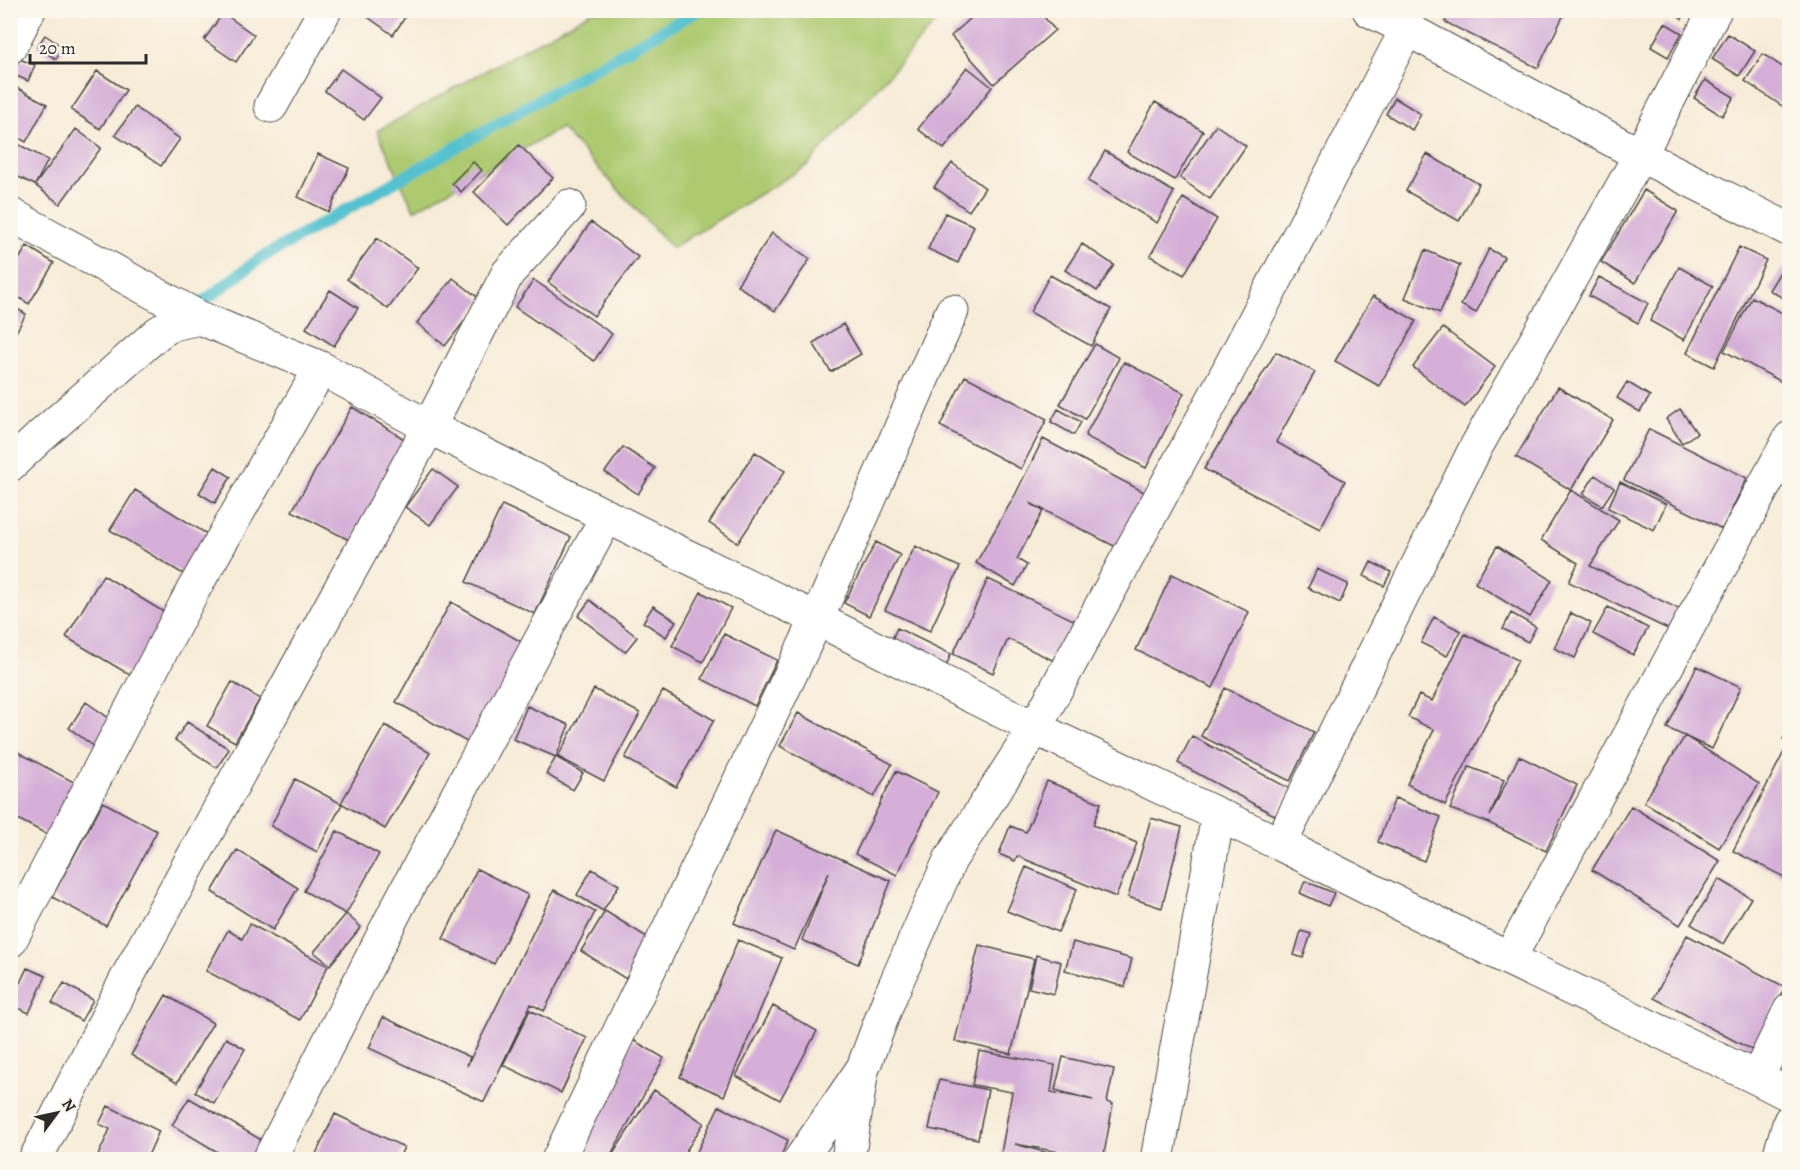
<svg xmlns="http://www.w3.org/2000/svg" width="1800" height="1170" viewBox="0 0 1800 1170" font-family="Alegreya,serif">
  <rect width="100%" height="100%" fill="#fbf7ec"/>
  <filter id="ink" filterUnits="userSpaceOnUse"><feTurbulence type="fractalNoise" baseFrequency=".0167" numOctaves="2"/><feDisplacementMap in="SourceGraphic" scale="12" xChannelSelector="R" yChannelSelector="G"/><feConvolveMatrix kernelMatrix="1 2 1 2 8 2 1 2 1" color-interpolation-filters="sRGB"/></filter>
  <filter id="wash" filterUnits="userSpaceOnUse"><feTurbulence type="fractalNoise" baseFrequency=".008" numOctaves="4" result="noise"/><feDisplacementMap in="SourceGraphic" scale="24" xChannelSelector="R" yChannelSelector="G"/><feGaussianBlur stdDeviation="1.35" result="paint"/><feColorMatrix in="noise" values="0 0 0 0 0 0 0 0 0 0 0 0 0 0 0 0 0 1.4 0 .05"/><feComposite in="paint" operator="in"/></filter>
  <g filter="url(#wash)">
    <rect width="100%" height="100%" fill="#f7ecd8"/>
    <path fill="#adca71" stroke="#6c7a4e" stroke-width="1.5" d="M593 11H946L808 165 672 248 561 128 414 210 377 131Z"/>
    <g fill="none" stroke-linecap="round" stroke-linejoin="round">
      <path stroke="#55c1cf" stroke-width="12" d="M191 311 258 260 563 86 699 10"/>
    </g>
    <g id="blocks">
      <path fill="#d5afd8" d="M358 10H410L393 35Z
        M980 10H1038L1055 30 994 84 951 36Z
        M1451 10H1566L1538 68 1445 22Z
        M1668 10H1688L1682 19Z
        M223 13 254 35 236 62 204 40Z
        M1665 23 1682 33 1668 57 1651 47Z
        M1728 34 1755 51 1739 76 1712 59Z
        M45 35 64 48 56 59 37 47Z
        M1763 54 1790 72V101L1785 108 1745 81Z
        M19 59 35 65 28 81 12 74Z
        M967 67 992 87 944 149 918 129Z
        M341 69 381 98 364 120 325 91Z
        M97 71 126 90 100 129 71 110Z
        M1705 80 1734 97 1722 116 1694 98Z
        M10 84 47 104 26 142 10 133Z
        M1395 98 1421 114 1412 130 1386 114Z
        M1155 102 1203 131 1175 180 1127 152Z
        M135 107 180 139 161 166 115 135Z
        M1216 125 1246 146 1210 199 1180 178Z
        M76 129 101 148 60 204 35 185Z
        M14 142 48 160 35 185 10 173V150Z
        M519 145 553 178 508 225 474 192Z
        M1105 151 1174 192 1157 223 1088 181Z
        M318 154 349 168 329 212 298 197Z
        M1427 154 1479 184 1459 221 1406 191Z
        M473 162 482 170 461 192 452 183Z
        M952 163 985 188 969 211 934 187Z
        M1644 190 1678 211 1635 283 1601 262Z
        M1183 198 1217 219 1184 275 1150 256Z
        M945 213 974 226 958 263 928 249Z
        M591 222 638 257 594 316 548 282Z
        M772 233 810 259 775 311 737 285Z
        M377 238 418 268 388 309 347 279Z
        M1082 244 1114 265 1097 291 1065 270Z
        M27 246 54 263 29 304 10 292V274Z
        M1739 247 1766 260 1714 367 1687 353Z
        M1489 249 1504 257 1476 313 1461 305Z
        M1425 250 1460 265 1440 313 1405 298Z
        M1679 267 1713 286 1684 340 1650 321Z
        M1782 269 1790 273V302L1769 290Z
        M1050 275 1111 309 1091 346 1030 312Z
        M1599 277 1648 303 1638 323 1589 296Z
        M453 278 481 300 445 346 417 323Z
        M534 280 612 334 594 361 515 307Z
        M330 290 358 308 334 346 306 328Z
        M1373 296 1416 321 1379 386 1335 361Z
        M1752 297 1790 317V367L1782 382 1724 351Z
        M10 305 26 314 10 343Z
        M843 324 861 354 831 372 813 343Z
        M1443 328 1495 367 1465 407 1413 367Z
        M1095 344 1119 358 1085 419 1060 404Z
        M1276 352 1315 372 1276 442 1345 481 1320 529 1204 469Z
        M1124 362 1184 393 1146 468 1085 436Z
        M965 376 1047 419 1021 469 940 426Z
        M1627 382 1650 396 1640 412 1617 398Z
        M1558 387 1613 420 1571 490 1619 520 1590 566 1681 610 1672 631 1569 582 1578 563 1541 540 1571 490 1516 457Z
        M352 407 406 440 353 542 292 511Z
        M1058 409 1081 422 1074 435 1051 422Z
        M1680 409 1697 433 1682 443 1666 419Z
        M1649 429 1747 478 1722 529 1624 480Z
        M1043 439 1144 492 1116 547 1030 503 1043 511 1017 559 1027 565 1015 586 976 563 1015 495Z
        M623 447 655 468 638 494 605 472Z
        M755 452 785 471 738 543 709 523Z
        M215 467 231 477 215 503 199 493Z
        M433 469 458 487 430 525 405 507Z
        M1595 475 1614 488 1602 506 1583 494Z
        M1620 482 1666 504 1654 530 1608 508Z
        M135 490 212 537 188 577 110 530Z
        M502 505 571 537 535 614 466 582Z
        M876 542 900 555 869 616 844 603Z
        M915 546 960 567 930 631 885 610Z
        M1497 546 1552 580 1530 617 1475 583Z
        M1371 562 1391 572 1384 586 1364 576Z
        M1317 569 1348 584 1340 603 1308 588Z
        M1172 574 1249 612 1213 688 1136 650Z
        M103 575 167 614 130 675 66 637Z
        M988 579 1084 625 1065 666 1008 639 993 673 953 654Z
        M701 592 731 608 703 662 672 646Z
        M590 600 637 637 625 652 578 616Z
        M451 602 527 645 472 745 396 702Z
        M653 606 676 621 666 637 643 622Z
        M1608 607 1648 628 1633 655 1593 634Z
        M1511 613 1536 627 1528 642 1503 629Z
        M1571 613 1591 623 1575 658 1554 648Z
        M1434 617 1461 631 1447 656 1421 643Z
        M897 628 951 654 944 671 889 646Z
        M724 634 777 660 755 706 702 679Z
        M1465 634 1518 660 1445 805 1407 784 1434 730 1408 717 1419 695 1432 701Z
        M1697 666 1741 687 1712 749 1667 728Z
        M232 682 260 699 235 742 207 726Z
        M1225 688 1314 732 1290 781 1201 736Z
        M594 689 640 713 604 781 558 757Z
        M663 691 714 720 676 787 625 758Z
        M86 702 113 721 95 747 69 728Z
        M527 706 569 725 556 757 513 739Z
        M798 713 892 764 874 797 780 746Z
        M187 722 229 749 217 768 175 740Z
        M385 725 430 753 385 829 341 803Z
        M1790 726V742L1783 739Z
        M1192 736 1290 789 1276 816 1178 763Z
        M1685 736 1759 784 1719 848 1644 802Z
        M10 748 83 787 56 839 10 815Z
        M1785 750 1790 752V880L1733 851Z
        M1519 756 1577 785 1546 851 1487 822 1450 809 1469 767 1504 780 1490 816Z
        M556 757 583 773 573 790 546 774Z
        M896 771 938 792 897 875 855 854Z
        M295 779 342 804 317 852 271 826Z
        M1047 781 1101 803 1093 825 1137 843 1116 897 1017 856 1015 861 999 854 1010 826 1026 832Z
        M1395 798 1441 817 1424 861 1378 842Z
        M103 802 157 831 106 926 52 897Z
        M1631 806 1720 861 1680 925 1592 870Z
        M1151 818 1182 827 1162 908 1128 897Z
        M776 830 891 881 858 964 802 940 829 872 794 950 734 923Z
        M337 831 379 854 346 914 304 891Z
        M237 850 298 888 273 930 212 892Z
        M1026 867 1077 889 1058 932 1007 911Z
        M477 869 528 895 494 964 443 939Z
        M592 869 619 885 603 911 577 895Z
        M1719 879 1751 898 1723 944 1691 924Z
        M1305 881 1334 893 1328 906 1300 893Z
        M554 890 595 912 544 1011 531 1004 484 1102 369 1048 383 1017 470 1057 467 1066Z
        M605 911 650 939 626 979 581 951Z
        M346 914 361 927 330 965 314 952Z
        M250 924 328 966 300 1020 206 971 228 930 242 939Z
        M1301 931 1311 934 1303 958 1294 955Z
        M1687 935 1785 987 1752 1050 1654 998Z
        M738 940 782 958 724 1096 680 1077Z
        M1073 942 1132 959 1125 987 1065 970Z
        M979 945 1034 959 1011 1054 955 1041Z
        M1036 955 1061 962 1054 994 1029 988Z
        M27 968 46 976 29 1013 10 1004Z
        M64 983 93 1000 81 1021 52 1003Z
        M166 995 213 1023 177 1083 131 1055Z
        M773 1006 817 1031 780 1100 736 1076Z
        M530 1010 587 1038 561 1093 503 1065Z
        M226 1038 245 1049 214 1103 195 1092Z
        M633 1040 664 1058 608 1160H582L571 1153Z
        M979 1051 1055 1065 1051 1092 1093 1100 1055 1090 1063 1057 1114 1069 1107 1102 1113 1104 1103 1160 1015 1144 1074 1160 1000 1159 1012 1092 972 1085Z
        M939 1080 988 1090 978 1139 929 1129Z
        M654 1090 704 1123 680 1160H609Z
        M189 1098 265 1142 255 1160H231L172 1125Z
        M108 1106 159 1131 146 1160H96L110 1129 99 1124Z
        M719 1106 788 1140 779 1160H693Z
        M335 1114 404 1147 398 1160H328L316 1154Z"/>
    </g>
  </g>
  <g filter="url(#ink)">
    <use href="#blocks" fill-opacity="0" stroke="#4a4845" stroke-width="1.5"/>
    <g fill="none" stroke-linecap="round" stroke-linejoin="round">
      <g stroke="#4a4845" stroke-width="35">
        <path id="street" d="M1369 10 1407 29 1640 155 1790 230
          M10 47 29 10
          M271 106 325 10
          M10 214 200 318 321 368 429 427 682 554 817 619 1035 728 1280 844 1509 959 1757 1078 1790 1095
          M10 465 41 436 158 333 172 324 200 318
          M1280 844 1475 449 1640 155 1715 10
          M10 941 192 592 321 368
          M1509 959 1790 438
          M1757 1078 1790 1010
          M35 1160 130 972 429 427 508 273 569 206
          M269 1160 398 906 607 516
          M558 1160 817 619 952 311
          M800 1160 863 1068 889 999 950 860 1035 728 1217 392 1407 29
          M848 1160 861 1076
          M1157 1160 1218 815
          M1778 1160 1790 1121"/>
      </g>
      <use href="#street" stroke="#fff" stroke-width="33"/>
    </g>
  </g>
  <rect width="1800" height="1170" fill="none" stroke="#fbf7ec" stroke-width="36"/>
  <g transform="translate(57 1113) rotate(57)" stroke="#fbf7ec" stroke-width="4.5" paint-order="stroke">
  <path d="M0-4.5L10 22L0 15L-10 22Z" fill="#2b2b2b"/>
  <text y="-9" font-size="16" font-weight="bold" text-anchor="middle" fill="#2b2b2b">N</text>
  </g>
  <path d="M30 54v9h116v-9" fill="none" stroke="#2b2b2b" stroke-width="3"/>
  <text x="39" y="54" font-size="18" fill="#2b2b2b" stroke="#fbf7ec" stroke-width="4.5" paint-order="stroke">20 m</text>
</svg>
